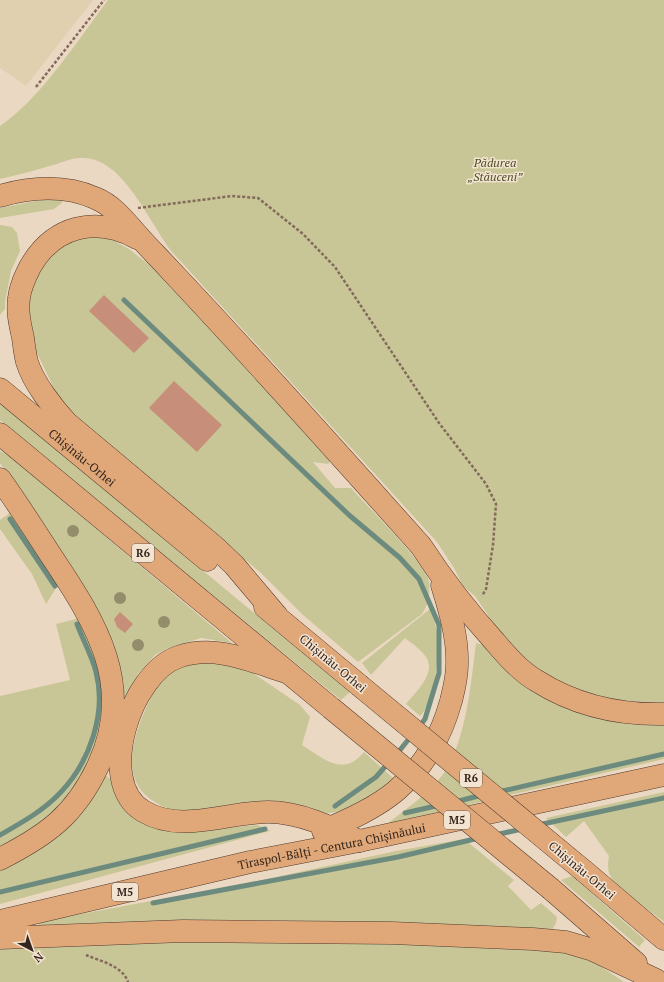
<svg xmlns="http://www.w3.org/2000/svg" width="664" height="982" viewBox="0 0 664 982" font-family="'PT Serif',serif">
  <rect width="100%" height="100%" fill="#ebd8c2"/>
  <path fill="#e0d0af" d="M0 0H93L26 86 0 68Z"/>
  <path fill="#c8c696" d="M108 0H664V703H649L600 698 563 688 528 663 509 646 475 596 463 586 454 568 437 542 174 254C150 226 124 155 80 158 71 158 61 163 53 165 36 170 18 175 0 179V126C41 98 78 40 108 0Z
    M56 197 63 199 62 203 54 209 0 218V208Z
    M0 225 12 227 17 233 20 251 11 271 5 302V309L0 315Z
    M89 235 109 238 129 249 148 264 216 334 330 462 328 464 313 462 335 488H351C365 504 427 565 429 582 430 595 429 603 422 614L358 662 302 614 261 573 65 411 35 349 29 323 28 301 38 270 45 259 68 241Z
    M0 403 350 692 341 700 25 441 0 420Z
    M0 451 11 457 232 643 201 638 166 649 155 655 138 674 124 700 117 658 102 618 69 562 0 463Z
    M10 513 58 585 46 604 32 574 0 529V520Z
    M430 609C433 617 436 625 437 633 439 653 436 702 420 716L406 704C415 693 437 673 426 657 422 650 411 643 405 638L371 675 362 663Z
    M80 618 94 649 105 704 100 741 73 792 41 825 0 847V696L70 680 56 624Z
    M476 643 493 648 514 671 664 723V759L387 824C406 809 425 796 440 778 466 747 471 682 476 643Z
    M214 661 253 673 300 705 310 717 302 745C323 758 343 778 364 752L393 778C377 792 357 807 336 812 309 818 279 805 252 803 226 801 200 816 174 810 166 809 156 803 149 798 120 776 134 734 147 706 151 698 154 688 160 682 164 677 171 672 176 668 186 661 202 662 214 661Z
    M105 775 113 781 143 822 158 829 175 832 258 825 270 831 0 904V869Z
    M664 792V922C651 911 619 891 611 877 607 871 608 862 609 856L584 821 566 837 546 818Z
    M464 839 514 880 508 886 531 910 541 903 557 917 556 923 552 930 356 922 247 920 39 927V924L43 921 243 884 396 851Z
    M572 876 645 940 639 947 561 880Z
    M202 939 488 945 572 952 597 964 624 982H0V949L74 944Z"/>
  <g fill="none" stroke-linecap="round" stroke-linejoin="round">
    <path stroke="#6c8b7e" stroke-width="5" d="M124 300 349 515 400 558 419 579 439 625V673L425 719 419 727
      M10 519 55 586
      M396 755 412 735
      M498 792 664 754
      M455 802 482 795
      M335 806 376 777 389 762
      M405 813 440 805
      M538 825 664 798
      M0 835C21 823 43 811 60 793 89 763 107 714 96 672 92 656 83 640 77 624
      M495 835 522 829
      M0 892 265 829
      M153 903 398 857 479 838"/>
  </g>
  <path fill="#c78e7a" d="M104 295 149 338 134 353 89 311Z
    M174 381 222 425 197 452 149 408Z
    M120 612 133 624 125 633 117 627 114 619Z"/>
  <g fill="none" stroke-linecap="round" stroke-linejoin="round">
    <g stroke="#51392e" stroke-width="23">
      <g id="trunk">
        <path d="M0 196C31 187 65 185 95 198 115 206 127 224 142 240 151 250 161 260 171 271 256 361 338 453 421 546 443 580 468 612 495 642 507 656 521 672 537 681 575 705 620 715 664 714"/>
        <path d="M137 238C96 216 54 225 30 267 25 277 20 287 19 298 17 312 20 324 23 338 24 346 25 354 27 362 33 382 53 408 67 423L215 547 234 565 277 616"/>
        <path id="s1" d="M0 389 207 560"/>
        <path d="M0 434 331 708"/>
        <path d="M0 479C18 504 35 531 52 557 96 623 136 686 98 766 75 815 47 835 0 859"/>
        <path d="M265 607 359 685"/>
        <path d="M286 672C251 661 215 644 178 657 131 673 95 782 143 811 181 834 227 812 268 812 300 812 331 827 359 841"/>
        <path d="M323 831C348 820 376 808 397 790 425 765 441 737 451 701 454 689 457 678 457 665 458 638 450 611 442 585"/>
        <path d="M584 871 664 939"/>
        <path d="M551 889 636 963"/>
        <path id="s2" d="M0 921 250 862 359 841 664 775"/>
        <path d="M0 938 183 931 392 933 533 939 566 942 593 950 656 980"/>
      </g>
    </g>
    <path stroke="#836a5a" stroke-width="2.5" stroke-dasharray="3 2" stroke-linecap="butt" d="M36 87 104 0
      M138 208 232 196 258 198 303 234 335 267 439 423 486 484 496 504 493 545 486 589 482 596
      M86 955C100 961 123 966 128 982"/>
    <use href="#trunk" stroke="#e0a879" stroke-width="22"/>
    <g stroke="#51392e" stroke-width="23" stroke-linecap="butt">
      <path id="trunk-bridge" d="M359 685 584 871
        M331 708 551 889"/>
    </g>
    <use href="#trunk-bridge" stroke="#e0a879" stroke-width="22"/>
  </g>
  <g fill="#938d6c">
    <circle cx="73" cy="531" r="6"/>
    <circle cx="120" cy="598" r="6"/>
    <circle cx="164" cy="622" r="6"/>
    <circle cx="138" cy="645" r="6"/>
  </g>
  <g text-anchor="middle" dominant-baseline="central" stroke-width="3" stroke-linejoin="round" paint-order="stroke">
    <g fill="#f3e3d1" stroke="#6d5e53" stroke-width="1">
      <rect x="132" y="544" width="22" height="18" rx="3"/>
      <rect x="460" y="769" width="22" height="18" rx="3"/>
      <rect x="444" y="811" width="26" height="18" rx="3"/>
      <rect x="112" y="883" width="26" height="18" rx="3"/>
    </g>
    <g font-size="11" font-weight="bold" fill="#34251d">
      <text x="143" y="553">R6</text>
      <text x="471" y="778">R6</text>
      <text x="457" y="820">M5</text>
      <text x="125" y="892">M5</text>
    </g>
    <g font-size="12" font-style="italic" fill="#4b4f25" stroke="#f3e3d1">
      <text x="495" y="162">Pădurea<tspan x="495" dy="14">„Stăuceni”</tspan></text>
    </g>
    <g font-size="12" fill="#34251d" stroke="#f3e3d1">
      <text stroke="none"><textPath href="#s1" startOffset="107">Chișinău-Orhei</textPath></text>
      <text transform="translate(333 663) rotate(40)">Chișinău-Orhei</text>
      <text stroke="none"><textPath href="#s2" startOffset="340">Tiraspol-Bălți - Centura Chișinăului</textPath></text>
      <text transform="translate(582 870) rotate(40)">Chișinău-Orhei</text>
    </g>
  </g>
  <g transform="translate(32 950) rotate(139)" stroke="#f3e3d1" stroke-width="3" paint-order="stroke">
  <path d="M0-3L7 15L0 10L-7 15Z" fill="#34251d"/>
  <text y="-6" font-size="11" font-weight="bold" text-anchor="middle" fill="#34251d">N</text>
  </g>
</svg>
